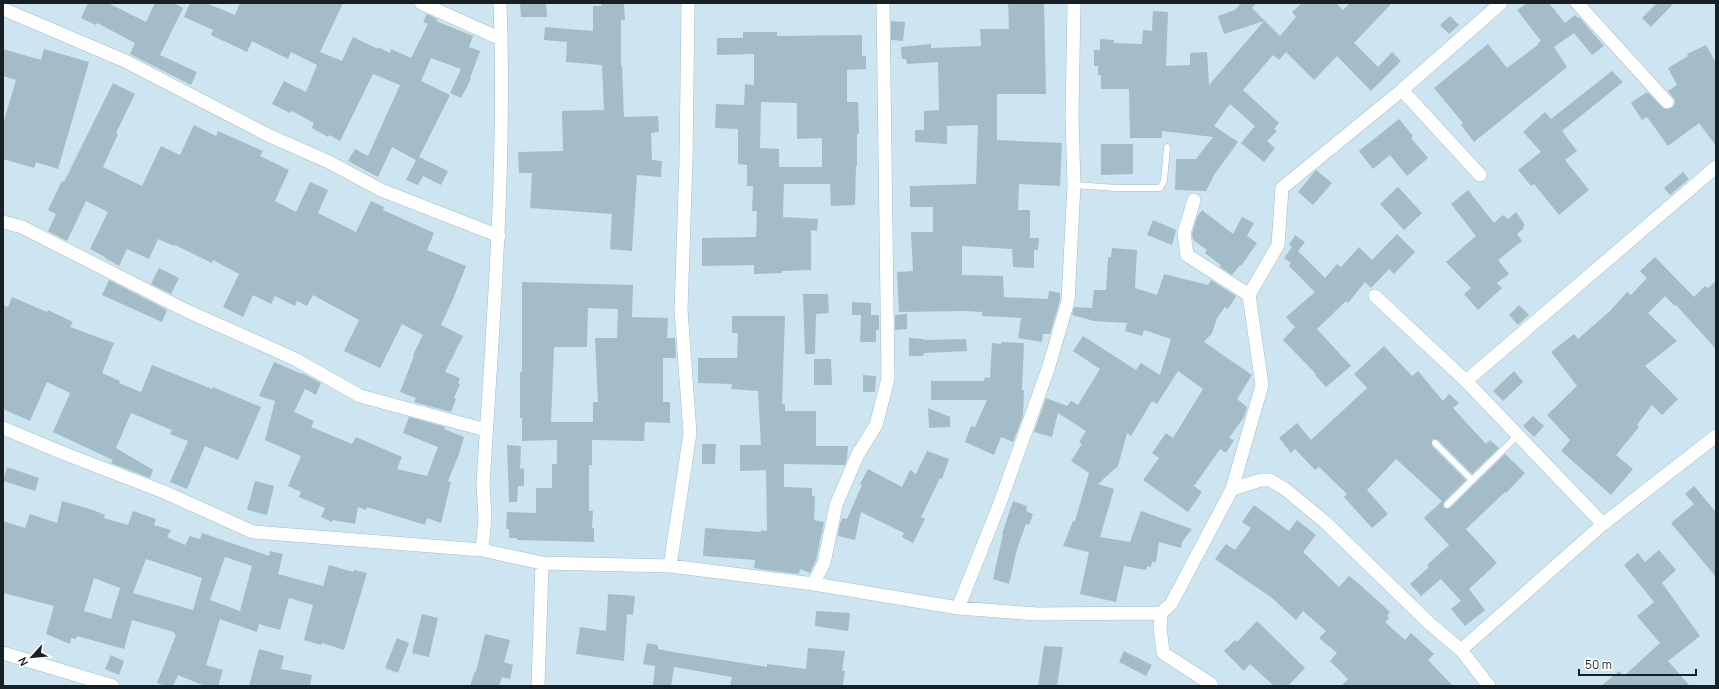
<svg xmlns="http://www.w3.org/2000/svg" width="1719" height="689" viewBox="0 0 1719 689" font-family="Manrope,sans-serif">
  <rect width="100%" height="100%" fill="#cce5f0"/>
  <path fill="#a4bcc7" fill-rule="evenodd" d="M88 3H108L146 22 155 3H174L183 8 160 55 197 72 191 85 130 54 135 43 97 23 96 25 81 18Z
    M190 3H206L235 15 240 3H343L320 52 342 61 353 37 378 49V47L390 53 391 49 411 58 428 24 423 22 427 14 437 19 436 21 473 36 469 47 480 51 470 78 471 79 461 98 450 93 461 69 431 58 421 81 450 95 419 157 448 171 441 185 423 176 418 185 406 180 416 160 392 147 378 177 348 161 355 149 368 156 400 85 373 74 340 141 329 135 328 137 312 128 314 123 292 111 290 113 272 104 284 81 306 92 317 65 291 52 288 59 252 41 247 52 211 35 213 30 184 17Z
    M520 3H546L547 17H521Z
    M601 3H624L625 20H621V66H622L624 117 658 116 659 132 651 133 652 160 662 161 661 177 637 175 632 251 610 249 612 214 530 208 532 173H519L518 152 563 151 562 111 604 110 602 65 566 62 567 42 544 40 545 27 593 31V6H601Z
    M1008 3H1044L1046 94H997V140L1062 143 1060 186 1019 184 1018 210H1030V238H1039L1038 250H1034V268L1013 267 1012 249 962 246V275L1003 276 1004 297 1048 299 1049 291 1060 293V300L1050 334H1043L1042 342 1018 338 1021 318 982 316V312L965 311 899 312 897 272 913 271 911 232H933V207H910V186L976 184 978 125 947 126V144L915 142V130H924V111L939 110 938 62 907 64 906 59H902L901 47 931 44V48L981 46 980 29H1009Z
    M1241 3H1256L1252 8 1280 36 1296 17 1292 12 1302 3H1336L1343 10 1350 3H1392L1354 43 1378 67 1392 52 1401 61 1371 91 1337 56 1314 80 1286 52 1279 60 1273 55 1243 90 1279 123 1274 129 1277 131 1267 141 1275 148 1264 162 1241 143 1255 126 1230 104 1214 126 1238 142 1214 175 1206 191 1175 190 1176 159H1196L1213 137 1162 131V138H1130L1129 89H1101V75H1098V66H1094V50H1100V39L1114 40V43L1142 44 1143 30 1152 31 1153 11 1168 12 1166 66 1190 65V53L1207 52 1209 85 1264 21 1224 34 1218 16 1235 10Z
    M1527 3H1549L1565 23 1575 15 1578 18 1579 17 1604 46 1592 55 1574 33 1554 47 1567 67 1474 142 1461 125 1463 123 1434 88 1488 44 1507 68 1539 44 1538 43 1541 41 1517 10Z
    M1657 3H1674L1651 27 1642 18Z
    M1450 16 1459 25 1449 34 1440 25Z
    M891 21 905 22 903 41 891 40Z
    M743 32H777V36L862 35V56H866V69L847 70V102H858L859 134H857V166H856L855 205 831 206 830 184H784L783 217 818 219 817 231 811 230V270L782 271V273L754 274V265L702 266V238L756 237 757 211H752L753 186H747V165L738 164V129L715 128 716 104 744 105 745 84 754 85V54L717 55V38H743ZM761 102 797 103V139L822 138V167H779V149L760 148Z
    M1706 45 1716 63V146L1699 123 1668 146 1647 117 1642 120 1631 103 1647 92 1664 109 1672 108 1675 104V100L1668 91 1677 85 1668 68 1688 56 1687 54Z
    M3 49 41 60 44 49 89 62 58 169 36 162 34 168 3 159V124L16 80 3 76Z
    M1612 71 1623 82 1562 131 1577 151 1565 160 1589 190 1559 215 1534 184 1531 186 1518 170 1541 152 1523 132 1545 112 1551 119Z
    M113 83 135 94 116 133 118 134 103 167 142 186 161 146 180 155 194 125 216 136 218 131 263 151 260 156 289 170 275 201 296 212 310 182 328 190 318 213 356 232 371 201 384 207 383 210 434 233 427 250 466 266 453 299 441 325 463 336 445 372 460 378 458 383 460 384 454 398 456 399 451 412 414 402 416 398 400 392 414 356 413 355 423 335 402 324 380 368 344 351 359 320 313 295 307 306 297 301 295 306 275 296 271 304 253 295 243 317 223 307 239 274 213 260 212 263 175 245 174 246 158 239 149 259 127 249 119 266 105 258V257L90 249 108 212 86 201 67 241 48 231 56 214 48 210 62 181 64 182Z
    M1399 119 1413 136 1411 138 1428 158 1407 176 1390 155 1373 169 1359 151Z
    M1101 144H1133V174L1101 175Z
    M1316 170 1332 183 1313 205 1298 192Z
    M1683 172 1689 179 1670 195 1664 188Z
    M1398 187 1422 213 1404 230 1380 204Z
    M1468 190 1494 223 1503 215 1508 219 1516 212 1525 225 1523 227 1524 228 1517 234 1522 241 1498 260 1509 274 1497 283 1502 288 1478 310 1464 294 1471 288 1446 262 1476 236 1451 204Z
    M1202 210 1233 234 1242 217 1254 223 1247 236 1257 243 1241 266 1240 265 1232 275 1220 267 1221 265 1205 253 1207 250 1193 240 1192 234 1197 217Z
    M1153 220 1176 230 1172 245 1147 235Z
    M1397 234 1415 252 1394 274 1389 269 1371 288 1365 282 1348 303 1346 301 1317 329 1351 366 1326 387 1315 375 1316 374 1283 340 1295 327 1286 317 1315 292 1289 266 1291 263 1284 258 1292 247 1289 245 1295 235 1305 242 1298 251 1325 278 1337 264 1341 267 1359 247 1372 260Z
    M1112 248 1137 250 1135 288 1157 295 1164 274 1208 285 1211 280 1236 296 1228 309 1225 307 1217 318 1212 333 1204 342 1252 375 1237 399 1247 407 1244 417 1229 438 1234 440 1226 453 1220 449 1194 486 1202 492 1188 512 1143 480 1159 458 1152 453 1166 433 1173 438 1203 389 1178 371 1157 404 1152 401 1131 436 1127 433 1118 466 1098 484 1114 489 1100 537 1130 542 1141 511 1192 529 1182 542 1181 548 1159 542 1156 562H1152L1151 567 1147 566 1146 570 1124 566 1116 602 1080 594 1089 552 1063 546 1073 521H1075L1089 473 1071 461 1082 444 1079 442 1086 431 1058 413 1052 437 1034 432 1046 398 1067 406 1071 401 1078 405 1100 369 1073 351 1083 336 1136 370 1141 363 1160 375 1171 339 1144 330 1142 336 1125 331 1127 323 1094 321 1072 315 1074 307 1092 308 1094 290H1106L1108 257H1111Z
    M1655 257 1694 297 1705 286 1708 288 1716 281V349L1676 305 1675 306 1665 296 1648 313 1677 341 1645 366 1678 399 1662 415 1652 405 1637 425 1639 427 1616 455 1633 469 1611 495 1561 451 1570 440 1547 415 1577 386 1551 352 1574 334 1578 339 1610 311 1627 292 1631 295 1647 278 1640 271Z
    M159 268 179 278 171 294 151 284Z
    M109 280 167 310 162 322 102 295Z
    M522 282 633 285 632 317 668 318 667 338H675L676 358H663V402H670V423L645 422 644 441 592 440V465H589V511H593L592 528H594V542L517 540V538H509V529H506L507 512 536 513V488H552V464H557V440L522 441V418H520V372H522ZM588 308 618 309 617 338H595L598 402H593V422H551L554 347H587Z
    M803 294H828L829 313 816 314 815 354H805Z
    M12 297 47 312 48 310 73 322 70 327 114 343 102 373 120 381 119 383 141 392 152 365 212 389 213 387 261 407 238 460 205 446 187 489 170 482 188 441 170 434 172 430 131 413 116 448 153 470 150 478 111 463 113 460 53 432 70 393 47 382 30 421 3 409V305L8 307Z
    M852 302 871 303V315H879V330H876V342H860L861 315H852Z
    M1519 305 1529 315 1518 325 1509 315Z
    M907 314V329L895 330V315Z
    M732 316H785L782 404H785V411H816V446H848L847 458 845 465 784 464V487L812 488V496H815L814 520 824 522 816 560 810 573 800 569 799 574 766 570 754 568 755 560 703 556 705 528 761 532V530L767 531 766 470 740 471V445H761L758 391 731 389 732 384 698 383V358H737L738 333H732Z
    M909 338 923 339 924 340 966 339 967 351 924 353 923 356H909Z
    M1001 342 1024 343 1022 390H1024L1023 416 1013 442 1001 437 994 455 965 442 971 426 975 427 987 400H931V381H984L985 377 990 378 992 343 1001 344Z
    M1384 346 1412 376 1418 371 1443 401 1449 394 1459 403 1453 408 1486 444 1490 440 1499 448 1472 474 1438 440 1434 439 1432 440V446L1466 480 1444 502 1443 506 1444 508H1450L1505 454 1525 473 1506 493 1505 492 1466 529 1497 563 1469 589 1485 610 1465 626 1451 609 1461 601 1441 579 1421 596 1410 584 1429 567 1427 565 1449 545 1424 518 1442 501 1396 459 1367 490 1388 514 1372 528 1344 497 1347 494 1319 467 1315 470 1295 449 1291 453 1279 438 1297 423 1311 440 1367 388 1354 374Z
    M814 359H831L832 385H814Z
    M274 362 302 374V373L321 383 316 395 305 389 294 412 314 421 311 427 352 444 356 437 402 457 397 469 427 476 438 447 403 433 409 417 445 427 444 429 464 437 459 454 448 481 451 482 441 523 427 518 425 525 367 507 366 510 358 507 355 524 333 520 332 522 321 517 325 508 299 497 301 492 288 486 301 456 265 440 275 401 259 396Z
    M1514 371 1523 382 1503 401 1493 391Z
    M863 375 876 376 875 392H863Z
    M928 408 950 417V427L929 428Z
    M1533 416 1544 426 1534 437 1523 426Z
    M702 444H716L715 464H702Z
    M507 445 521 446 520 469 524 468V486H518L517 502H509Z
    M927 451 949 459 942 479 940 478 921 517 925 519 913 543 902 537 904 533 861 512 855 540 838 536 840 523 843 518 847 519 862 485 860 484 868 469 902 487 910 470 916 474Z
    M7 467 39 478 35 491 3 481Z
    M255 481 274 486 267 515 247 510Z
    M1694 486 1716 512V577L1671 523 1694 504 1685 494Z
    M62 501 93 510 105 515 104 518 128 525 133 511 156 519 154 525 171 530 167 537 185 545 190 536 200 539 202 533 269 556 270 551 283 554 278 574 323 586 329 565 353 572 354 570 367 573 344 650 322 643 321 645 304 640 313 605 289 598 280 630 259 624 257 632 220 619 206 665 223 670 218 686H205L178 675 173 686H165L157 683 176 635 174 634V632L132 620 124 649 77 636 76 639 71 638 70 644 46 634 54 606 3 593V521L25 528 30 514 57 523ZM225 557 252 566 240 611 210 600ZM146 559 202 578 193 610 133 593ZM94 578 120 588 111 619 84 611Z
    M1013 501 1027 506 1026 511 1033 514 1029 525 1026 524 1017 549 1009 584 993 579 1003 534H1002Z
    M1254 505 1289 531 1297 520 1316 535 1303 552 1339 587 1349 576 1359 584 1390 612 1387 615 1389 618 1385 622 1405 640 1411 633 1434 654 1428 660 1453 686H1341L1348 679 1330 661 1337 653 1319 638 1326 631 1303 611 1296 620 1272 598 1215 559 1226 544 1235 550 1251 528 1242 522Z
    M1659 550 1676 570 1662 583 1700 636 1668 661 1690 686H1601L1619 671 1624 676 1660 643 1637 616 1654 602 1624 565 1638 553 1645 562Z
    M608 594 635 596 633 615 627 614 624 661 576 654 580 627 606 631Z
    M816 611 850 613 848 631 815 626Z
    M422 614 438 618 429 657 412 653Z
    M1257 621 1305 668 1288 686H1274L1250 664 1244 671 1224 651 1235 640 1237 642Z
    M485 634 510 640 504 662 513 665 510 679 502 677 499 686H470L475 671 476 672Z
    M397 638 409 643 398 673 385 668Z
    M647 643 658 645V649L673 652 767 667V664L806 669 808 648 845 651 842 671H845L843 686H730L732 677 674 667 671 686H653L655 666 643 664Z
    M1044 646 1063 647 1057 686H1038Z
    M259 649 284 656 281 669 312 675 310 686H249Z
    M1124 651 1152 665 1146 676 1119 662Z
    M111 655 124 661 119 675 105 669Z"/>
  <g fill="none" stroke-linecap="round" stroke-linejoin="round">
    <g stroke="#a5bdc8" stroke-width="7">
      <path id="lane" d="M1074 185 1117 188H1160L1164 181 1167 147
        M1435 443 1472 480
        M1447 505 1517 436"/>
    </g>
    <g stroke="#a5bdc8" stroke-width="14">
      <path id="street" d="M421 3 501 39
        M1577 3 1667 102
        M3 9 125 61 270 136 329 162 381 190 499 236
        M1402 90 1480 175
        M1194 200 1184 233 1187 255 1249 295
        M3 222 22 227 185 310 295 359 360 396 486 430
        M1375 296 1466 381 1603 524
        M1466 381 1716 167
        M3 428 63 453 164 492 253 532 482 550 542 563 670 566 814 584 958 608 1037 614 1161 613 1160 627 1163 653 1211 684 1212 686
        M1232 489 1261 480H1270L1285 489 1325 522 1429 623 1461 650 1489 686
        M482 550 485 518 483 484C493 324 506 163 500 3
        M670 566 690 433 681 310 686 161 688 3
        M813 584 824 563 836 505 858 454 876 425 888 379 883 3
        M958 608 1000 503 1048 369 1068 301 1074 185 1072 117 1074 3
        M1161 613 1171 604 1232 489 1262 385 1249 295 1278 245 1282 188 1402 90 1501 3
        M1461 650 1603 524 1716 436
        M3 653 113 686
        M538 686 542 563"/>
    </g>
    <use href="#lane" stroke="#fff" stroke-width="6"/>
    <use href="#street" stroke="#fff" stroke-width="13"/>
  </g>
  <rect width="1719" height="689" fill="none" stroke="#172024" stroke-width="8"/>
  <g transform="translate(32 657) rotate(243)" stroke="#ffffff" stroke-width="3" paint-order="stroke">
  <path d="M0-3L7 15L0 10L-7 15Z" fill="#172024"/>
  <text y="-6" font-size="11" font-weight="bold" text-anchor="middle" fill="#172024">N</text>
  </g>
  <path d="M1579 669v6h117v-6" fill="none" stroke="#172024" stroke-width="2"/>
  <text x="1585" y="669" font-size="12" fill="#172024" stroke="#ffffff" stroke-width="3" paint-order="stroke">50 m</text>
</svg>
